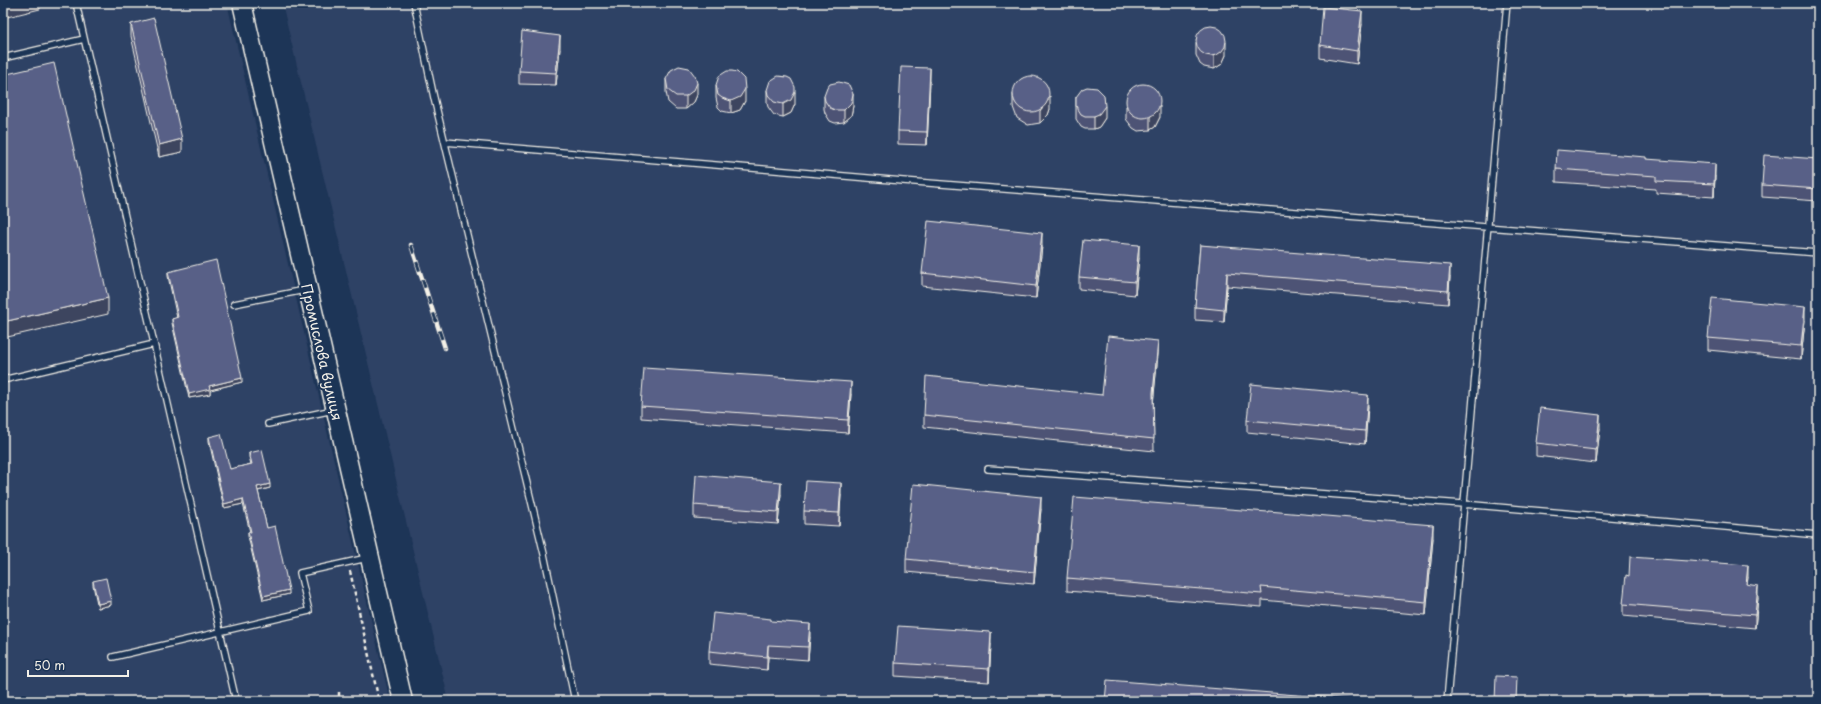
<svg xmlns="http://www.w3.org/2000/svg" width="1821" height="704" viewBox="0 0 1821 704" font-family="'Playpen Sans',sans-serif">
  <rect width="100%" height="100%" fill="#1d3557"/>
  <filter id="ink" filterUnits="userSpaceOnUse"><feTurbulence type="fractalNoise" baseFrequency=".025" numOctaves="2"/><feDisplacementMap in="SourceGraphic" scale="8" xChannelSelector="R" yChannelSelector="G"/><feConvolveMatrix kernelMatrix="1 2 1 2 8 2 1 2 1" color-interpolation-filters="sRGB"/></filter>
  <g filter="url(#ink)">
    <path fill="#2f4265" d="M3 3H227L390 701H3Z
      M282 3H1818V701H449Z"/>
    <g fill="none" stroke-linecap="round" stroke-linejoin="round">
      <g stroke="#f4f1e8" stroke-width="8">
        <path id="service" d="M76 3 236 701
          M414 3 434 98 544 554 575 701
          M3 58 84 39
          M445 142 903 181 1818 253
          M234 304 305 290
          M3 380 154 344
          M268 424 333 410
          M988 469 1463 504 1818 535
          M113 657 309 611 300 573 367 558
          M1447 701 1507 3"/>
      </g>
      <g stroke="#f4f1e8" stroke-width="21">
        <path id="primary" d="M242 3 403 701"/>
      </g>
      <path stroke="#f4f1e8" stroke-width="2.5" stroke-dasharray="4 3" stroke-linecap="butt" d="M350 571 379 701
        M339 692V701"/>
      <use href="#service" stroke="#1d3557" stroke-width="5.5"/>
      <use href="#primary" stroke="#1d3557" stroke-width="18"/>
      <g stroke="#f4f1e8" stroke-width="4.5">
        <path id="rail" d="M411 245 445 348"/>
      </g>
      <use href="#rail" stroke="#1d3557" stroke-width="3" stroke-dasharray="9" stroke-linecap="butt"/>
    </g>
    <path fill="#4d5374" stroke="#f4f1e8" d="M495 3H504L500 7Z
      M131 24 182 152 159 157 131 36Z
      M1362 24 1357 64 1320 58V45Z
      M1196 43 1226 55 1222 64 1214 69 1204 67 1200 64 1196 55Z
      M560 49 556 85 519 84V71Z
      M666 79 697 95 694 102 686 109H676L668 102 666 92Z
      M930 81 927 145 898 144V131Z
      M716 85 745 101 740 110 731 113 722 111 718 107 716 98Z
      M767 90 795 104 791 113 783 117 774 115 768 107 767 103Z
      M1013 94 1050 109 1048 115 1040 123 1028 125 1017 118 1013 107Z
      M824 96 853 106 851 116 844 122 835 123 830 121 825 113 824 109Z
      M1076 97 1105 118 1099 127 1094 129H1085L1081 127 1076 119Z
      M1126 106 1160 117 1155 127 1150 130 1138 131 1133 128 1126 119Z
      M1646 159 1715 176 1714 197 1656 193V189L1556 182V169Z
      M1818 159V201L1762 197V185Z
      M1200 245 1450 277 1448 304 1227 286 1224 322 1195 320V307Z
      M1042 246 1036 298 922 286V273Z
      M1139 258 1135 295 1079 289V277Z
      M168 272 242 382 210 390V394L189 398 172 323V319L177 318 168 276Z
      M1805 320 1801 359 1708 350V338Z
      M1158 354 1153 403 1154 451 924 427V415L1102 395Z
      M851 394 848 433 641 418V406Z
      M1368 407 1365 444 1247 432V420Z
      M1600 428 1596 463 1536 456V443Z
      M209 437 230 469 251 464 249 457V453L270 488 258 491 267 528 289 594 263 600 248 536V532H250L243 504 224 508 209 441Z
      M1818 476V508H1817Z
      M781 494 778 524 694 518V505Z
      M841 495 839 526 804 524V511Z
      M1041 509 1034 584 906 572V559Z
      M1433 538 1426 615 1262 600V607L1067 591V578Z
      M1629 576 1748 577 1747 584 1758 598 1755 628 1623 616V604Z
      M93 581 111 605 98 608 93 585Z
      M771 621 810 637 808 660 768 657 767 670 709 664V651Z
      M991 644 989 682 895 676V663Z"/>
    <path fill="#3e445e" stroke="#f4f1e8" d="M3 3H40V9L3 18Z
      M500 3H504L500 7Z
      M1362 11V24L1357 64V51Z
      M560 36V49L556 85V73Z
      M1226 42V55L1222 64 1214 69V56Z
      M930 68V81L927 145V132Z
      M697 83V95L694 102 686 109V96Z
      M745 89V101L740 110 731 113V101Z
      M795 92V104L791 113 783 117V104Z
      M853 94V106L851 116 844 122V110Z
      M1050 96V109L1048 115 1040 123V111Z
      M1160 105V117L1155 127 1150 130V117Z
      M1105 106V118L1099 127 1094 129V116Z
      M182 139V152L159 157V145Z
      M1715 164V176L1714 197V184Z
      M1042 233V246L1036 298V286Z
      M1139 245V258L1135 295V282Z
      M1450 265V277L1448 304V291Z
      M1227 273V286L1224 322V310Z
      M108 298V314L3 338V322Z
      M1805 307V320L1801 359V346Z
      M1158 341V354L1153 405V393Z
      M242 378V382L210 390V394L189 398V394L209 386Z
      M851 382V394L848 433V420Z
      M1368 395V407L1365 444V431Z
      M1600 415V428L1596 463V450Z
      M781 482V494L778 524V512Z
      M841 483V495L839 526V513Z
      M270 484V488L257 491V487Z
      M1041 497V509L1034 584V572Z
      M243 499V504L224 508V504Z
      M1433 525V538L1426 615V602Z
      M1748 565V577L1746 597V584Z
      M1758 586V598L1755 628V615Z
      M289 590V594L263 600V596Z
      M111 601V605L98 608V604Z
      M810 624V637L808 660V647Z
      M991 632V644L989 682V669Z
      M768 645V657L767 670V657Z"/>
    <path fill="#596187" stroke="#f4f1e8" d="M1323 7 1362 11 1357 51 1320 45Z
      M154 18 182 139 159 145 131 24Z
      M1196 41a15 15 0 1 1 30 0a15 15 0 1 1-30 0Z
      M522 31 560 36 556 73 519 71Z
      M54 63 108 298 3 322V75Z
      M679 66 689 68 695 76 697 83 694 90 686 96H676L668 90 666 79 671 70Z
      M901 67 930 68 927 132 898 131Z
      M727 71H732L737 72 744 79 745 89 740 97 731 101 722 98 718 95 716 85 719 76Z
      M1013 94a18 18 0 1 1 36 0a18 18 0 1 1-36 0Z
      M778 76 787 77 791 79 795 87V92L791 100 783 104 774 102 768 95 767 90 770 81Z
      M839 82 849 85 853 94 851 103 844 110H835L830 108 825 101 824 96 827 88 830 84Z
      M1126 101a17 17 0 1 1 34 0a17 17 0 1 1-34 0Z
      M1087 87 1097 88 1104 95 1105 106 1099 114 1094 116H1085L1081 114 1076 106V97L1082 89Z
      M1557 150 1646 157V159L1715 164 1714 184 1656 181V176L1556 169Z
      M1764 155 1818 159V189L1762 185Z
      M928 221 1042 233 1036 286 922 273Z
      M1083 240 1139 245 1135 282 1079 277Z
      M1200 245 1450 265 1448 291 1227 273 1224 310 1195 307Z
      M216 260 242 378 209 386 210 389 189 394 172 319 178 317 168 272Z
      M1712 298 1805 307 1801 346 1708 338Z
      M1108 336 1158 341 1153 393 1154 439 924 415 926 376 1102 395Z
      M644 368 851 382 848 420 641 406Z
      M1251 384 1368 395 1365 431 1247 420Z
      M1540 408 1600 415 1596 450 1536 443Z
      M221 434 230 469 252 464 249 453 262 450 270 484 257 487 267 528 275 526 289 590 263 596 248 532H251L243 499 224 504 209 437Z
      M696 475 781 482 778 512 694 505Z
      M1818 476V495H1817Z
      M806 481 841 483 839 513 804 511Z
      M913 484 1041 497 1034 572 906 559Z
      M1074 497 1268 512V511L1433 525 1426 602 1261 587 1262 594 1067 578Z
      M1630 557 1748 565 1746 584 1758 586 1755 615 1623 604 1626 575 1629 576Z
      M106 578 111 601 98 604 93 581Z
      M713 613 771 619V621L810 624 808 647 768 645 767 657 709 651Z
      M898 626 991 632 989 669 895 663Z
      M1496 676 1517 677 1516 701H1495Z
      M1107 680 1373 701H1105Z"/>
  </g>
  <g text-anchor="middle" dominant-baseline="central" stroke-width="4" stroke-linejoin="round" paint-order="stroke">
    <g font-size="14" fill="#f4f1e8" stroke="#1d3557">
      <text transform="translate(322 352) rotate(77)">Промислова вулиця</text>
    </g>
  </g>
  <rect width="1821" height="704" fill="none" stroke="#1d3557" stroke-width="16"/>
  <rect x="8" y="8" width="1805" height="688" fill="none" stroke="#f4f1e8" stroke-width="1.5" filter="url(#ink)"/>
  <path d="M28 670v6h100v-6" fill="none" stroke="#f4f1e8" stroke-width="2"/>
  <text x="34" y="670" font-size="12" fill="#f4f1e8" stroke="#1d3557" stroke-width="3" paint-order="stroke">50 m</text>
</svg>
